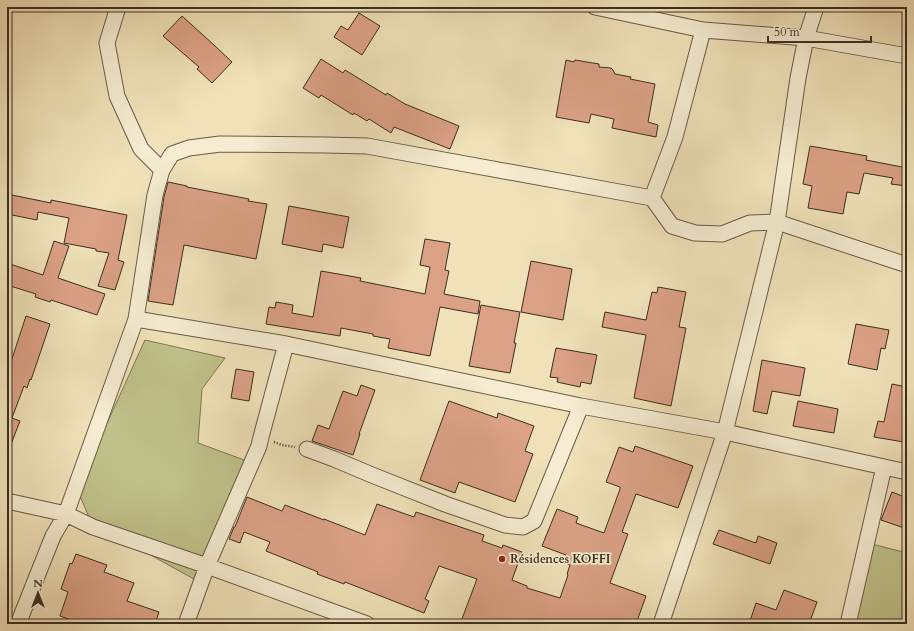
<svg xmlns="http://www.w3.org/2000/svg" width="914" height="631" viewBox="0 0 914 631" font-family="Cardo,serif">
  <rect width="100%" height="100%" fill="#f0e1b8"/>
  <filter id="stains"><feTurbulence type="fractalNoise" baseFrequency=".005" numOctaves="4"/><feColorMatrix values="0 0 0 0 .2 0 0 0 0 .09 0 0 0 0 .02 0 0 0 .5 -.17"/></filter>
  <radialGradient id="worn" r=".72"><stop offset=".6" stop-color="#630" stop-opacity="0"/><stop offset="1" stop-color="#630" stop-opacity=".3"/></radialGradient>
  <path fill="#c0c18a" stroke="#7e7855" d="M145 340 225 358 202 389 198 443 247 461 201 583 91 522 77 489Z
    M872 544 907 553V624H841Z"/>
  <path fill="#dba185" stroke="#3b2e20" d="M359 13 380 26 362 55 334 37 341 26 348 30Z
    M182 16 214 45 232 62 212 83 197 69 199 67 163 36Z
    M321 59 343 73 345 70 386 95 387 93 405 104 459 126 450 149 394 127 391 133 369 119 367 121 354 113 353 115 321 95 319 98 303 88Z
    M566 60 574 62 575 60 599 64V67L611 68 613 70 615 74 631 77 630 79 655 84 648 122 658 125 656 137 612 128 614 119 591 114 589 123 556 117Z
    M810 146 867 156 866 160 907 168V186L891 184 893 178 864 173 859 194 847 192 843 214 808 208 812 186 803 184Z
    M168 182 187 186V187L249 199 248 201 267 204 256 259 184 245 173 305 148 301 164 197Z
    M7 194 51 203V200L127 215 118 260 124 262 115 290 98 286 109 253 96 251V249L64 243 69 218 38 212 37 220 7 214Z
    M289 206 349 217 343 248 323 244 322 252 282 244Z
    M425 239 450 243 445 270 449 271 444 294 480 301 478 314 440 307 430 356 388 348 390 339 373 336V334L341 328 340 336 266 324 269 307 275 308 276 302 293 305 292 313 313 317 321 271 361 278 360 281 425 294 430 267 420 265Z
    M54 241 69 246 58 278 105 294 97 315 51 300 50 302 35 297 36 294 7 285V263L43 275Z
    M531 261 572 269 563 320 521 312Z
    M658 287 686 292 679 327 686 328 671 406 634 398 646 335 602 327 605 312 646 320 652 292 657 293Z
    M481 305 520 312 514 343H516L510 373 469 366Z
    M26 316 50 324 31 380 30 379 27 388 24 386 12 418 20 421 8 452H7V374Z
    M856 324 889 330 885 349 881 348 877 370 848 364Z
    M556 348 597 355 591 384 581 382 580 387 557 382 558 378 550 377Z
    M762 360 805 368 800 396 772 391 767 414 753 411Z
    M236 369 254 372 249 401 231 398Z
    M892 384 907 387V414L904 428 907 429V430L904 442 874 437 878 421 884 422Z
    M361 385 375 390 359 434H360L353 455 312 441 318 425 329 429 343 391 357 396Z
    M449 401 497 418 498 413 534 426 525 451 533 454 515 502 459 482 455 493 420 480Z
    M798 401 838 409 834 433 793 426Z
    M635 446 693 466 678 508 636 494 622 532 628 534 610 583 646 596 636 624H460L477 579 439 566 425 599 429 601 424 613 345 582 344 584 317 574 318 572 266 551 270 542 244 532 240 543 229 539 234 527H235L247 497 282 511 285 505 324 520V519L365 535 377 504 414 517 416 512 484 535 482 541 502 548 503 545 522 552 512 580 527 586V588L560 598 568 575 567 574 570 565 564 563 566 555 542 546 557 509 578 517 576 523 604 533 620 489V487L606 482 619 447 633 452Z
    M892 492 907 498V529L881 520Z
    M719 530 756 543 758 536 777 543 770 564 713 544Z
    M76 554 107 565 104 572 134 583 127 601 159 612 155 624H82L60 616 68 592 61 589 70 563 72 564Z
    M784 590 817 602 809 624H749L756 603 776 610Z"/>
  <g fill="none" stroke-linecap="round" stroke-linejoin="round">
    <g stroke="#685b46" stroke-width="17">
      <path id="minor" d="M118 7 107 43 117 96 141 149 162 170
        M595 7 703 30 806 38 907 56
        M652 198 675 137 703 30
        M136 319 286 344 581 406 725 432 907 472
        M286 344 261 437 259 446 207 566 367 624
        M307 449 334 459 372 475 445 504 505 525 523 527 534 521 581 406
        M7 501 66 514 93 527 207 566 186 624
        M18 624 53 536 66 514 136 319 155 195 162 170 172 154 189 148 220 144 325 145 367 146 652 198 672 226 695 233 722 234 750 223 777 222 907 265
        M661 624 725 432 777 222 798 78 806 38 816 7
        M848 624 884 467"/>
    </g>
    <path stroke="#3b2e20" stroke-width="2.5" stroke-dasharray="1 2" stroke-linecap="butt" d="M274 442 282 445 295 447"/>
    <use href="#minor" stroke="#f5ecd1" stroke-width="15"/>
  </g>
  <circle fill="#8f2418" stroke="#f5ecd1" stroke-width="1.5" cx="502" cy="559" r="4"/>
  <g text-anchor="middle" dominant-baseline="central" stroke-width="3.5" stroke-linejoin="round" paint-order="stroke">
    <g font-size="12" font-weight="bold" fill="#3b2e20" stroke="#f5ecd1" text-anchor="start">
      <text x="510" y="559">Résidences KOFFI</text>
    </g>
  </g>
  <rect width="914" height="631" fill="none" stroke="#f0e1b8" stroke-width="24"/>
  <rect x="8" y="8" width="898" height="615" fill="none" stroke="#3b2e20" stroke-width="2"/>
  <rect x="12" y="12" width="890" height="607" fill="none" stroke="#3b2e20"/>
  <g transform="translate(38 593)" stroke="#f5ecd1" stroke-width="3" paint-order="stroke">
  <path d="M0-3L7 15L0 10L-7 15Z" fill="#3b2e20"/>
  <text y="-6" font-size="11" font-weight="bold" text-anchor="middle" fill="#3b2e20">N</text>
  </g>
  <path d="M768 36v6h103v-6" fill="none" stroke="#3b2e20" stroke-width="2"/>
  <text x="774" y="36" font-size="12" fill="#3b2e20" stroke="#f5ecd1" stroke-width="3" paint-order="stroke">50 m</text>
  <rect width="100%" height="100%" filter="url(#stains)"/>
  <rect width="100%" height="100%" fill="url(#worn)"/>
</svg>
